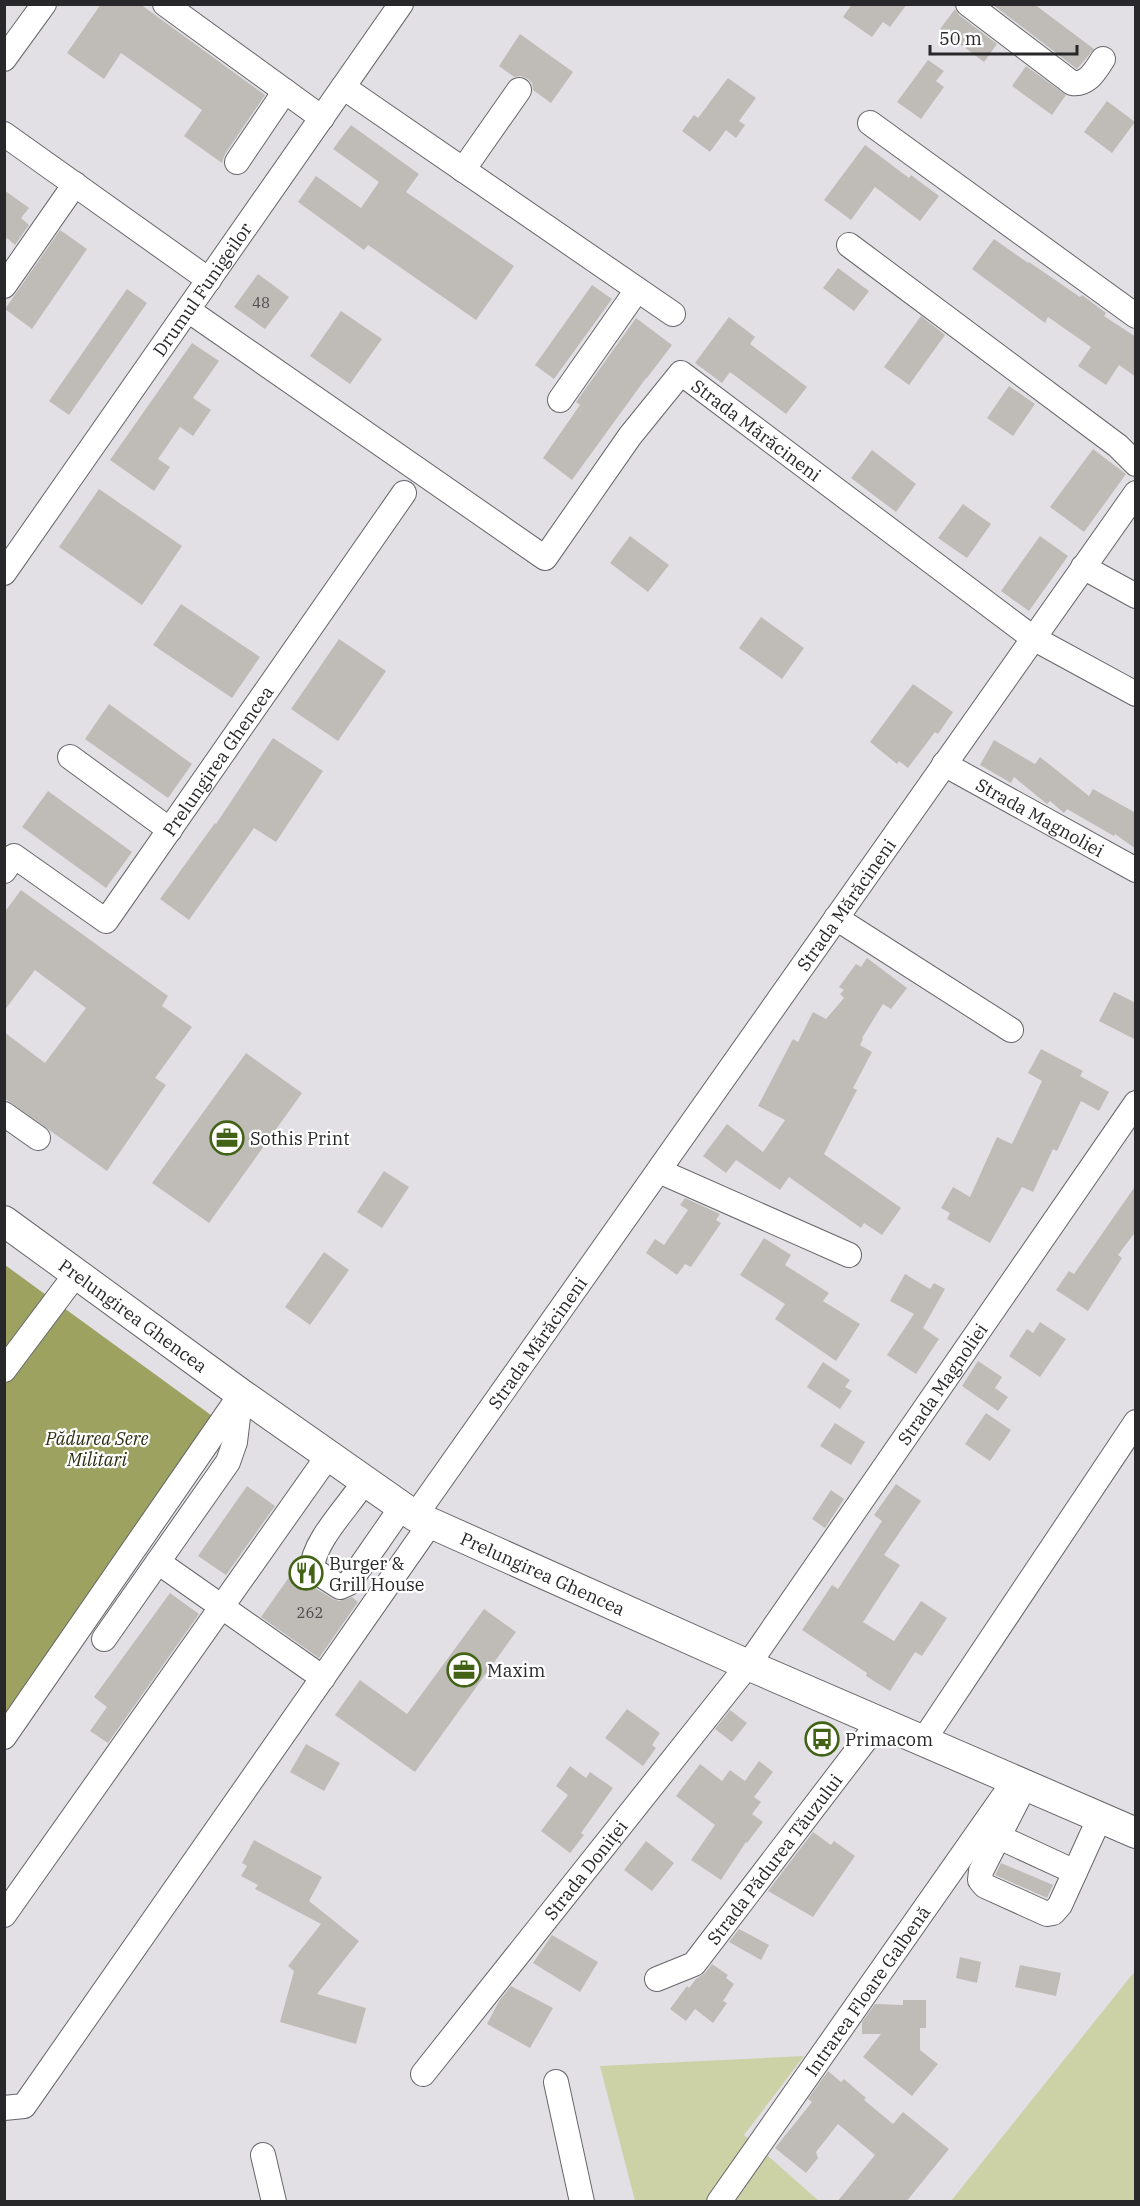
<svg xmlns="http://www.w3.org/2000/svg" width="1140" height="2206" viewBox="0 0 1140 2206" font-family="'IBM Plex Serif',serif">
  <rect width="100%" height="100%" fill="#e2e0e5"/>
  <path fill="#cdd1a6" d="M1135 1971V2201H951Z
    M804 2056 744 2135 819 2201H635L600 2066Z"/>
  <path fill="#9da261" d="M5 1265 226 1426 5 1746Z"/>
  <path fill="#bfbcb8" d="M101 4H140L265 95 225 154 222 163 184 136 202 110 121 53 104 79 67 53Z
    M852 4H907L890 27 883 22 872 37 843 17Z
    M992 4H1034L1094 49 1077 69Z
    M955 9 959 15 997 44 984 62 940 29Z
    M520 34 573 72 551 103 533 90 532 83 528 79 521 76 514 77 499 66Z
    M928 60 944 71 936 81 944 87 921 119 897 102Z
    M1026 66 1066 95 1052 115 1012 86Z
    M728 78 756 98 739 121 745 125 736 138 726 130 710 152 682 131 694 115 698 118Z
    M1107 101 1135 122 1112 153 1084 132Z
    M351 125 419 174 406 192 514 266 476 320 368 245 364 250 298 202 316 176 361 208 379 182 333 149Z
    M865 145 909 178 911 175 939 196 920 221 875 187 851 220 824 200Z
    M4 190 29 208 21 218 29 225 15 245 7 238 4 241Z
    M60 230 87 249 32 329 5 309Z
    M994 239 1028 263 1029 262 1080 297 1082 295 1106 313 1104 316 1136 337V377L1119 365 1106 385 1078 366 1091 347 1048 317 1045 323 972 269Z
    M838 268 869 291 854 311 823 288Z
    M258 274 289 297 265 329 234 307Z
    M592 285 612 299 554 379 535 365Z
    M127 289 147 303 69 415 49 401Z
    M341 311 382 339 350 384 310 356Z
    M921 316 945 335 909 385 884 367Z
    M729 317 755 337 750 344 807 387 786 414 730 372 722 383 695 363Z
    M636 318 672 345 647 378H646L572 480 543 458 580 405 576 402Z
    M192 343 219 361 193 398 211 410 193 436 180 427 158 459 170 467 154 491 110 460Z
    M1009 386 1035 404 1013 436 987 418Z
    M1093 449 1126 474 1084 532 1050 507Z
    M872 450 916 484 896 512 851 478Z
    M99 489 182 546 142 605 59 547Z
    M963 504 991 524 967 558 938 538Z
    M630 536 669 565 648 592 610 563Z
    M1040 536 1068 556 1029 611 1001 591Z
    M181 604 260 657 232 698 153 645Z
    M761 617 804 648 782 679 739 648Z
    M339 639 386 671 338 741 291 709Z
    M913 684 953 712 938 734 935 732 908 768 899 761 897 764 870 742Z
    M109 704 192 764 168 798 85 739Z
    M273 738 323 771 276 842 254 828 189 920 160 899 215 823 216 824Z
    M994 740 1035 764 1040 757 1089 796 1093 789 1136 813V849L1115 834 1114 836 1067 809 1064 813 1050 801 1047 804 1014 777 1011 783 980 765Z
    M48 791 132 852 106 888 22 827Z
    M21 890 168 996 162 1006 192 1027 155 1078 166 1085 107 1171 4 1098V1032L45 1063 86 1008 35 970 4 1011V913Z
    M867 958 907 988 891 1009 883 1004 862 1038 863 1039 860 1045 872 1052 853 1088 857 1090 824 1154 901 1208 882 1235 864 1223 861 1228 789 1177 780 1190 736 1160 726 1173 703 1156 727 1124 763 1152 785 1120 758 1106 793 1039 798 1042 813 1012 826 1019 844 998 840 994 844 990 839 987 856 964 861 967Z
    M1114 992 1136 1003V1040L1099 1021Z
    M1041 1049 1083 1071 1080 1076 1109 1092 1099 1111 1081 1101 1057 1151 1053 1149 1033 1192 1022 1187 990 1243 947 1219 950 1213 941 1208 953 1187 970 1197 997 1137 1012 1144 1042 1081 1028 1073Z
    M246 1053 302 1093 209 1223 152 1183Z
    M384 1171 409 1187 382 1228 357 1212Z
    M1136 1185V1231L1118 1255 1122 1258 1088 1311 1056 1290 1069 1271 1074 1274Z
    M685 1198 720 1214 716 1220 721 1223 691 1267 685 1264 677 1275 646 1253 655 1239 664 1245 688 1210 680 1205Z
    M764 1238 791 1255 785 1265 829 1293 823 1301 860 1324 836 1361 775 1319 785 1304 740 1275Z
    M324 1252 349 1270 310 1325 285 1307Z
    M905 1274 930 1289 934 1283 945 1289 923 1328 939 1339 916 1374 887 1355 914 1314 890 1301Z
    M1040 1322 1066 1339 1040 1377 1009 1356 1027 1329 1033 1333Z
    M978 1361 1002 1377 995 1388 1008 1397 998 1411 962 1386Z
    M823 1362 850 1380 845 1387 852 1391 840 1409 807 1387Z
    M986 1413 1011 1430 990 1461 965 1444Z
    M835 1423 865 1442 851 1465 820 1446Z
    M896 1484 921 1501 884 1555 900 1565 863 1622 894 1641 921 1601 947 1618 922 1656 915 1652 890 1691 866 1676 867 1673 802 1630 832 1585 838 1589 882 1521 874 1515Z
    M247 1486 275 1506 226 1575 198 1556Z
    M831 1490 844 1499 825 1528 812 1519Z
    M299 1563V1574L304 1581 333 1599 339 1601 352 1597 358 1602 319 1658 261 1617Z
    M170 1593 199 1614 108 1743 90 1731 107 1707 94 1697Z
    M484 1609 516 1632 415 1772 335 1715 360 1680 407 1714Z
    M627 1709 660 1733 652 1745 656 1748 643 1766 605 1738Z
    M730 1710 747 1723 732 1742 715 1729Z
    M306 1744 340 1763 324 1791 290 1772Z
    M759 1761 773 1772 754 1797 761 1802 752 1814 763 1822 747 1843 746 1842 721 1880 691 1860 715 1825 676 1796 700 1764 722 1781 730 1770 745 1781Z
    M570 1766 586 1778 590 1772 613 1788 581 1833 584 1835 570 1853 541 1831 568 1795 556 1786Z
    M813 1832 831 1845 834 1841 855 1856 813 1917 768 1891Z
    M254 1840 322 1877 309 1901 359 1941 317 1994 366 2008 356 2044 280 2022 294 1971 288 1966 321 1924 255 1889 258 1885 241 1876 247 1866 242 1863Z
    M646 1841 674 1863 652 1891 624 1870Z
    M1001 1863 1053 1885 1047 1898 995 1875Z
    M739 1929 769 1945 761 1960 729 1942Z
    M552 1935 598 1962 580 1992 533 1963Z
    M960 1957 981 1962 977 1983 956 1978Z
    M712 1964 728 1975 726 1978 734 1984 723 2001 727 2003 713 2023 695 2009 686 2021 670 2009 687 1986 689 1988 696 1979 705 1973Z
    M1020 1965 1061 1973 1056 1996 1015 1987Z
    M511 1986 553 2008 530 2048 487 2024 499 2001Z
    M903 2000H926V2028H920V2050L938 2064 912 2096 863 2057 881 2034H862V2022L875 2004 903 2005Z
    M828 2071 841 2082 844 2079 866 2098 864 2100 893 2124 903 2112 949 2149 906 2202H837L875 2155 838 2124 816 2152 818 2158 806 2173 775 2148 812 2102 808 2099Z"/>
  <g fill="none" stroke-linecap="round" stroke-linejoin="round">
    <g stroke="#67666a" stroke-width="26">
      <g id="minor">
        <path d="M165 4 322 118"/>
        <path d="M968 4 1072 83C1088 85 1095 71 1103 59"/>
        <path d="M4 59 44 4"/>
        <path d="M343 87 673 314"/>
        <path d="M870 123 1136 316"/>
        <path d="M4 134 209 280"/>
        <path d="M237 162 285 91"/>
        <path d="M463 170 519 90"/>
        <path d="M849 245 1118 446 1136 464"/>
        <path d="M4 286 75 184"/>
        <path id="s1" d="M188 310 545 558 630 436 681 373 1033 638 1136 694"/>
        <path d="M560 400 637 290"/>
        <path d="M1083 567 1136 596"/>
        <path id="s2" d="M4 573 401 4"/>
        <path d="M70 757 170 830"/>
        <path id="s3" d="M944 764 1136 870"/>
        <path id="s4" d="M4 871 14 856 106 921 404 493"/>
        <path d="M836 918 1011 1030"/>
        <path d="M4 1114 38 1138"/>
        <path d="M659 1171 849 1255"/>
        <path d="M4 1370 76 1274"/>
        <path d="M364 1482C349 1506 313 1541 312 1569L340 1587 349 1583 401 1508"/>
        <path id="s5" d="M415 1516 1136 493"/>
        <path d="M158 1562 323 1678"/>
        <path d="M104 1639 228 1462 235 1442 240 1400"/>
        <path d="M4 1737 241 1394"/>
        <path d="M923 1741 1136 1422"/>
        <path d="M1023 1789 981 1871 980 1880 985 1886 1047 1914 1053 1913 1060 1905 1100 1817"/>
        <path d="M999 1837 1075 1872"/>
        <path d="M4 1915 328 1456"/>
        <path id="s6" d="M657 1979 694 1964 879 1722"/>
        <path id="s7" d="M423 2074 748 1665 1136 1103"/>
        <path d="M556 2082 582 2202"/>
        <path d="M4 2108 24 2106 430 1524"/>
        <path d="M263 2155 274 2202"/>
        <path id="s8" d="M719 2202 1015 1780"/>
      </g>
    </g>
    <g stroke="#67666a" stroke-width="32">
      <g id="major">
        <path id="s9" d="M4 1221 241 1394 415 1516 748 1665 1136 1833"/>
      </g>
    </g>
    <use href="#minor" stroke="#fff" stroke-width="24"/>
    <use href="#major" stroke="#fff" stroke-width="30"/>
  </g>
  <defs>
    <g id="office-ring" transform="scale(1.725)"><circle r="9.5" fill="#fff" stroke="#426216" stroke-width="1.5"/><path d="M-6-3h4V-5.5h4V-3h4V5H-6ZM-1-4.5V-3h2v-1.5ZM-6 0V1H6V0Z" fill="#426216"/></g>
    <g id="restaurant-ring" transform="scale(1.725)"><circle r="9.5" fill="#fff" stroke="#426216" stroke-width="1.5"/><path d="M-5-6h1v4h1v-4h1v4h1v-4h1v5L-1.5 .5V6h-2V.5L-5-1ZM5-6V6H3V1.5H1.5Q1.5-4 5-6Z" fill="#426216"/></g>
    <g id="bus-ring" transform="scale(1.725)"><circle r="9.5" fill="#fff" stroke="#426216" stroke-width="1.5"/><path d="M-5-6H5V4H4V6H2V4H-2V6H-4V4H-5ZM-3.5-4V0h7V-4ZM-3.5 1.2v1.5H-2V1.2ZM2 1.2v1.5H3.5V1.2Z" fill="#426216"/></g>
  </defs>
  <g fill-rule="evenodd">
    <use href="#office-ring" x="227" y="1138"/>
    <use href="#restaurant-ring" x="306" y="1573"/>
    <use href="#office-ring" x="464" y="1670"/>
    <use href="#bus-ring" x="822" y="1739"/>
  </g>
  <g text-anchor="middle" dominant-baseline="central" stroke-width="4.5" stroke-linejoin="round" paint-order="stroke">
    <g font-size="15" fill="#4e4c4d">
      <text x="261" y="302">48</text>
      <text x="310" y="1612">262</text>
    </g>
    <g font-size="18" fill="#282729" stroke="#fff">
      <text stroke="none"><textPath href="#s2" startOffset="346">Drumul Funigeilor</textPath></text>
      <text stroke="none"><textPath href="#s1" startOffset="759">Strada Mărăcineni</textPath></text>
      <text stroke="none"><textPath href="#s4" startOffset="326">Prelungirea Ghencea</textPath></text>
      <text stroke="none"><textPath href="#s3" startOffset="110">Strada Magnoliei</textPath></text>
      <text stroke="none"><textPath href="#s5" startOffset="748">Strada Mărăcineni</textPath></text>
      <text stroke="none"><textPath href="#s9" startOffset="160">Prelungirea Ghencea</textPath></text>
      <text stroke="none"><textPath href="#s5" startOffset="212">Strada Mărăcineni</textPath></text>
      <text stroke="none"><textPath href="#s7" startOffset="864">Strada Magnoliei</textPath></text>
      <text stroke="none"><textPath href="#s9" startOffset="646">Prelungirea Ghencea</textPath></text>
      <text stroke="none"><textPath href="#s6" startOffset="172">Strada Pădurea Tăuzului</textPath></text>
      <text stroke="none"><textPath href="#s7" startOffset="261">Strada Doniței</textPath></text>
      <text stroke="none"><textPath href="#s8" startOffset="258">Intrarea Floare Galbenă</textPath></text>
    </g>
    <g font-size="18" fill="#282729" stroke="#fff" text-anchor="start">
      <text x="250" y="1138">Sothis Print</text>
      <text x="329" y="1563">Burger &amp;<tspan x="329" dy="21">Grill House</tspan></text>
      <text x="487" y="1670">Maxim</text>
      <text x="845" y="1739">Primacom</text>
    </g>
    <g font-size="18" font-style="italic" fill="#2d2e11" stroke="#fff">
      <text x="97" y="1438">Pădurea Sere<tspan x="97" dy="21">Militari</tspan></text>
    </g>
  </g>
  <rect width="1140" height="2206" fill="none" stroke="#282729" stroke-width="12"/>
  <path d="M930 45v9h147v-9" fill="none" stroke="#282729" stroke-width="3"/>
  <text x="939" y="45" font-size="18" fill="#282729" stroke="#ffffff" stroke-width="4.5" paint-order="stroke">50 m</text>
</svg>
